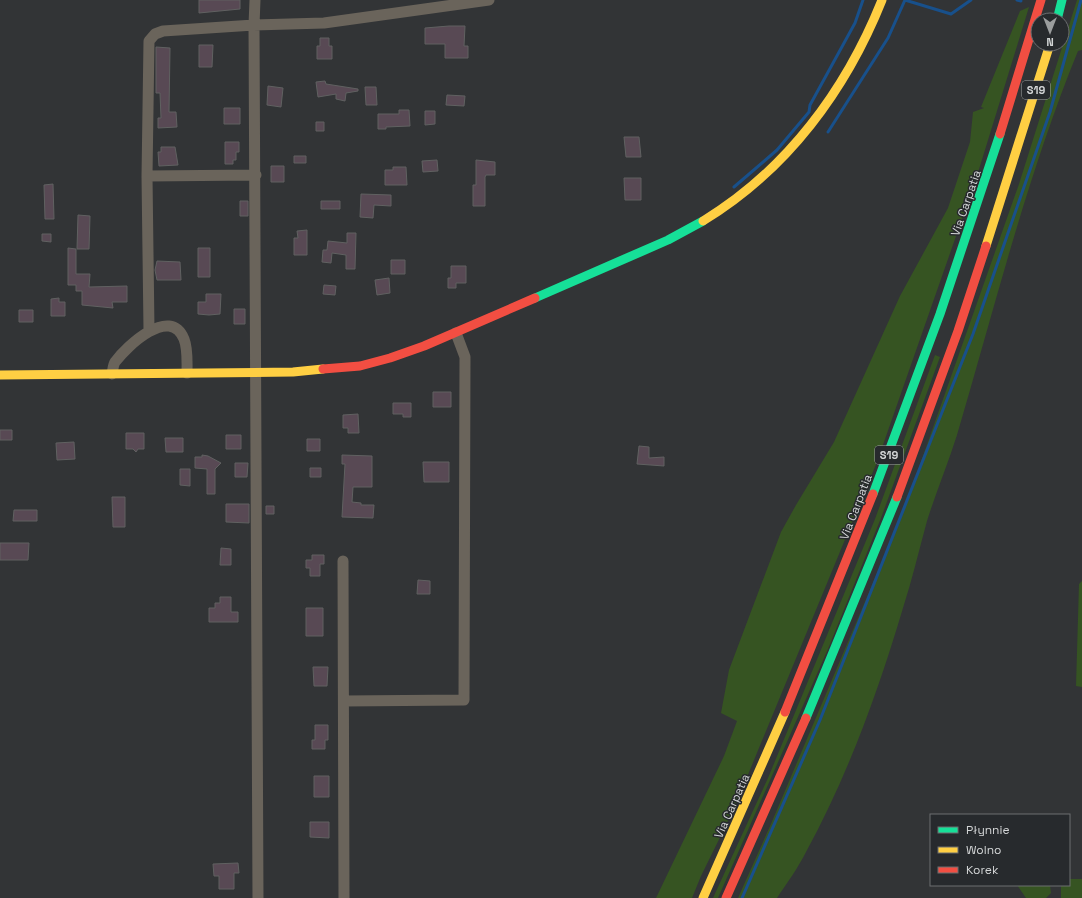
<svg xmlns="http://www.w3.org/2000/svg" width="1082" height="898" viewBox="0 0 1082 898" font-family="'Space Grotesk',sans-serif">
  <rect width="100%" height="100%" fill="#323436"/>
  <path fill="#365422" d="M1077 0H1082V50L1078 51C1027 176 995 306 957 435 948 464 936 492 927 521 919 550 912 580 903 608 878 692 848 775 806 852 798 868 787 883 777 898H738L771 824 905 507 1019 184Z
    M1029 7 976 179 877 462 733 811 701 876 692 898H656L724 756 737 721 721 713 729 670 781 532 796 505 834 442 900 296 948 208 970 142 973 112 984 108 981 107 1020 11Z
    M935 355 940 357 881 518 828 649 718 898H713L768 778 875 519Z
    M1082 581V687L1076 686 1079 584Z
    M1069 879H1082V898H1061V885H1069Z
    M1017 885H1050L1051 893 1046 898H1026Z"/>
  <g fill="none" stroke-linecap="round" stroke-linejoin="round">
    <path stroke="#18508b" stroke-width="3" d="M905 0 951 14 971 0
      M1017 0 1021 1
      M828 132 888 38 905 0
      M734 187 777 150 809 112 810 105 855 23 863 0
      M742 898 820 720 973 334 1050 112 1081 0"/>
  </g>
  <path fill="#584954" stroke="#606161" d="M199 0H240V9L199 13Z
    M449 26H465L464 46H468V58H445V44H425V28Z
    M320 38H329V46H332V59H317V46H320Z
    M199 45H213L212 67H199Z
    M156 47 170 48 169 112H176L177 127 158 128V118H161L160 93H156Z
    M325 81 326 84 358 89V91L346 93 345 101 336 99V94L318 97 316 82Z
    M268 86 283 88 281 107 267 105Z
    M365 87H376L377 105H366Z
    M447 95 465 96 464 106 446 105Z
    M224 108H240V124H224Z
    M399 110H409L410 126 386 127V129H378V114H399Z
    M425 111H435V124L425 125Z
    M316 122H324V131H316Z
    M624 137H639L641 157H626Z
    M225 142H239V152H236V160H233V164H225Z
    M161 147H175L178 165 159 166 158 152H161Z
    M294 156H306V163H294Z
    M437 160 438 171 423 172 422 161Z
    M476 160 495 162V175H486L485 177V206H473V185H476Z
    M271 166H284V182H271Z
    M393 167H406L407 185H385V170H393Z
    M624 178H641V200H625Z
    M53 184 54 219H45L44 185Z
    M361 194 391 195V206L374 205 373 218 360 217Z
    M240 201H248V216H240Z
    M321 201H340V209H321Z
    M78 215 90 216 89 249H77Z
    M307 230V255H294V238H298L297 231Z
    M347 233H356L355 269H346V255L332 253 331 263 322 262 323 250H327L328 241 347 243Z
    M42 234H51V242L42 241Z
    M68 248 76 249V274H90L89 287 127 286V302H112L113 308 82 305V291H76V285H68Z
    M198 248H210V277H198Z
    M391 260H405V274H391Z
    M157 261 180 262 181 280H157L155 270Z
    M451 266H466V283H456V288H448V278H451Z
    M389 278 390 293 377 295 375 280Z
    M324 285 336 286 335 295 323 294Z
    M206 294H221L220 314 209 315 198 314V302H206Z
    M59 298V302H65V316H51V299Z
    M234 309H245V324H234Z
    M19 310H33V322H19Z
    M433 392H451V407H433Z
    M393 403H411V417H403V414H393Z
    M358 414 359 433H348V428H343V415Z
    M0 430H12V440H0Z
    M126 433H144V449H138L136 452 133 449H126Z
    M226 435H241V449H226Z
    M165 438H183V452H166Z
    M307 439H320V451H307Z
    M74 442 75 459 57 460 56 443Z
    M639 446 649 447V458L664 457V466L637 464Z
    M202 455 208 456 221 463 215 469V494H207V469L195 468V457H202Z
    M342 455 372 456V487H353L352 502 361 503V505H374L373 518 342 517 345 464H342Z
    M423 462H449V482H424Z
    M235 463H248L247 477H235Z
    M310 468H321V477H310Z
    M180 469H190V486L180 485Z
    M112 497H125V527H113Z
    M226 504H249V523L226 522Z
    M266 506H274V514H266Z
    M14 510H37V521H13Z
    M0 543H29L28 560H0Z
    M221 548 231 549V565H220Z
    M312 555H324V564H320V576H310V568H306V560H312Z
    M418 580 430 581V594H417Z
    M220 597H231V612H238V622H209V608H215V603H220Z
    M306 608H323V636H306Z
    M313 667H328L327 686H314Z
    M315 725H328V740H325V749H312V740H315Z
    M314 776H329V797H314Z
    M310 822H329V838L310 837Z
    M238 863 239 873H234V889H219V876H214L213 864Z"/>
  <g fill="none" stroke-linecap="round" stroke-linejoin="round">
    <path stroke="#6a645b" stroke-width="11" d="M255 0 254 25 324 23 489 0
      M147 176 256 175
      M149 330 147 176 149 41 155 34 163 31 254 25 258 898
      M112 374C113 370 113 365 115 362 127 346 170 305 184 339 188 349 187 362 187 373
      M343 561 344 898
      M344 701 464 700 465 357 456 333"/>
    <path stroke="#16e098" stroke-width="9" d="M1057 20 1062 0
      M535 298 668 240 703 221
      M873 494 940 314 1000 134
      M806 718 897 497"/>
    <path stroke="#ffcf43" stroke-width="9" d="M703 221C787 170 846 90 882 0
      M986 246 1050 44
      M0 375 293 372 323 369
      M703 898 785 712"/>
    <path stroke="#f24e42" stroke-width="9" d="M1000 134 1041 0
      M323 369 360 366 390 358 424 346 535 298
      M897 497 958 331 986 246
      M785 712 873 494
      M726 898 806 718"/>
  </g>
  <g text-anchor="middle" dominant-baseline="central" stroke-width="3" stroke-linejoin="round" paint-order="stroke">
    <g fill="#272a2d" stroke="#9fa2a3" stroke-width="1">
      <rect x="1022" y="81" width="28" height="18" rx="3"/>
      <rect x="875" y="446" width="28" height="18" rx="3"/>
    </g>
    <g font-size="11" font-weight="bold" fill="#d3d5d6">
      <text x="1036" y="90">S19</text>
      <text x="889" y="455">S19</text>
    </g>
    <g font-size="12" fill="#d3d5d6" stroke="#272a2d">
      <text transform="translate(966 203) rotate(-71)">Via Carpatia</text>
      <text transform="translate(856 507) rotate(-69)">Via Carpatia</text>
      <text transform="translate(732 806) rotate(-66)">Via Carpatia</text>
    </g>
  </g>
  <rect x="930" y="814" width="140" height="72" fill="#272a2d" stroke="#6c6e71"/>
  <rect x="938" y="827" width="20" height="6" fill="#16e098" stroke="#6c6e71"/>
  <text x="966" y="834" font-size="12" fill="#d3d5d6">Płynnie</text>
  <rect x="938" y="847" width="20" height="6" fill="#ffcf43" stroke="#6c6e71"/>
  <text x="966" y="854" font-size="12" fill="#d3d5d6">Wolno</text>
  <rect x="938" y="867" width="20" height="6" fill="#f24e42" stroke="#6c6e71"/>
  <text x="966" y="874" font-size="12" fill="#d3d5d6">Korek</text>
  <g transform="translate(1050 32) rotate(180)"><circle r="19" fill="#272a2d" stroke="#6c6e71"/>
  <path d="M0-3L7 15L0 10L-7 15Z" fill="#9b9d9e"/>
  <text y="-6" font-size="11" font-weight="bold" text-anchor="middle" fill="#d3d5d6">N</text>
  </g>
</svg>
